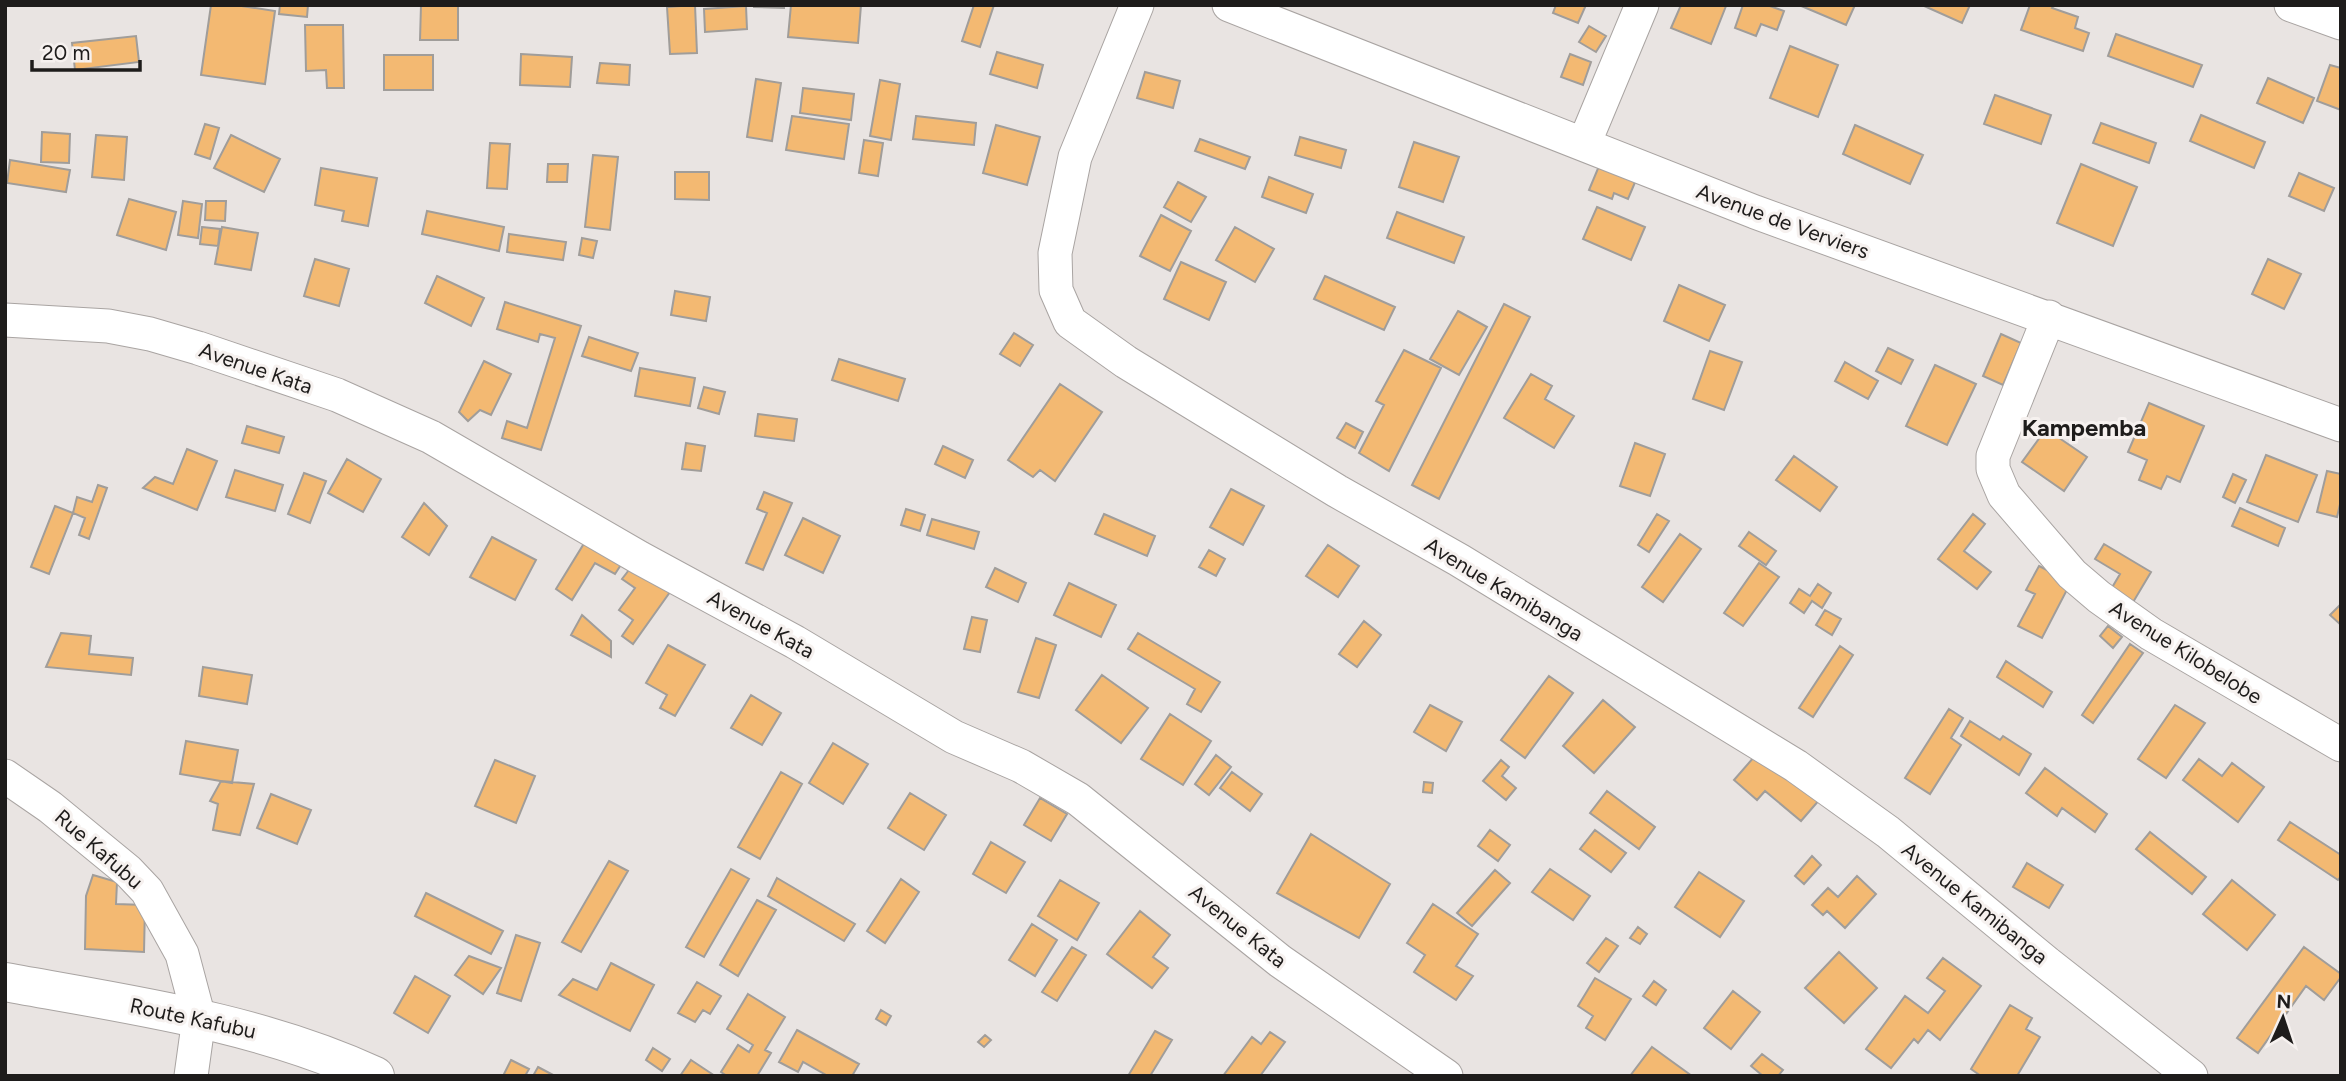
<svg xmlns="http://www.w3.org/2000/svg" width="2346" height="1081" viewBox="0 0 2346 1081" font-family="Figtree,sans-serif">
  <rect width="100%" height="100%" fill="#e9e4e2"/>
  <path fill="#f3b972" stroke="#a09d9a" stroke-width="2" d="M211 5H235L275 11 265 84 201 75Z
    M280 5H308L307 17 279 14Z
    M421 5H458V40H420Z
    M695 5 697 53 670 54 667 7Z
    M754 5H784V8L754 7Z
    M791 5H861L858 43 788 37Z
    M974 5H994L980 47 962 41Z
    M1556 5H1586L1578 23 1553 13Z
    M1681 5 1726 6 1711 44 1671 28Z
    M1743 5H1767L1784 11 1777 30 1761 24 1756 36 1735 28Z
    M1799 5H1855L1846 25Z
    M1922 5H1970L1962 23Z
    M2030 5H2054L2052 8 2078 17 2075 28 2089 33 2083 51 2021 30Z
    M746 6 747 29 705 32 704 9Z
    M305 25H343L344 88H327L326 70 306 71Z
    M1589 26 1606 36 1596 52 1579 42Z
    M2116 34 2202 65 2193 87 2108 56Z
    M136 36 139 62 75 70 72 43Z
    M1790 46 1838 65 1818 117 1770 98Z
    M997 52 1043 65 1037 88 990 74Z
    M521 54 572 57 570 87 520 85Z
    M1570 54 1591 62 1583 85 1561 77Z
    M384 55H433V90H384Z
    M600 63 630 65 629 85 597 83Z
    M2330 65 2341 68V110L2317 101Z
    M1145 72 1180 81 1173 108 1137 98Z
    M2268 78 2314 98 2303 123 2257 103Z
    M756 79 781 83 772 141 747 137Z
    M880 80 900 84 891 140 870 136Z
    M803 88 854 94 851 120 800 113Z
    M1995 95 2051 115 2041 144 1984 124Z
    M2201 115 2265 142 2254 168 2190 141Z
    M792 116 849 124 844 159 786 150Z
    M916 116 976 123 974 145 913 139Z
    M2101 123 2156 143 2149 163 2093 143Z
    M205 124 219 128 210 159 195 154Z
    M996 125 1040 137 1027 185 983 173Z
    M1855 125 1923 155 1910 184 1843 154Z
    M42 132 70 134 69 163 41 162Z
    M96 135 127 137 124 180 92 177Z
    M231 135 280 159 264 192 214 168Z
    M1300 137 1346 150 1341 168 1295 155Z
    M1200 139 1250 157 1245 169 1195 151Z
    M864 140 883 143 878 176 859 173Z
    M1414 142 1459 157 1443 202 1399 187Z
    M490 143 510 144 507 189 487 188Z
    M593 155 618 157 610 230 585 227Z
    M10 160 70 170 66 192 7 183Z
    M548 164H568L567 182H547Z
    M2081 164 2137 187 2113 246 2057 223Z
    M1599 166 1636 180 1628 199 1614 193 1612 199 1589 190Z
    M321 168 377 178 368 226 342 221 344 211 315 205Z
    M675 172H709V200L675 199Z
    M2299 173 2334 188 2324 211 2289 196Z
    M1269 177 1313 194 1306 213 1262 197Z
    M1178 182 1206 197 1191 222 1164 207Z
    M129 199 176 212 166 250 117 235Z
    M183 201 202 204 198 238 178 235Z
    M206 201H226L225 221 205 220Z
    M1597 207 1645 227 1631 260 1583 239Z
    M427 211 504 227 499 251 422 234Z
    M1397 212 1464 237 1454 263 1387 238Z
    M1161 215 1191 231 1170 271 1140 256Z
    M202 227 220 229 218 246 200 244Z
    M222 227 258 233 251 270 215 264Z
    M1235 227 1274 249 1255 282 1216 260Z
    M509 234 566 242 563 260 507 252Z
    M582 238 597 241 593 258 579 255Z
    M315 259 349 269 339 306 304 296Z
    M2268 259 2301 274 2284 309 2252 294Z
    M1181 262 1226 282 1209 320 1164 299Z
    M437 276 484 298 471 326 425 303Z
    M1325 276 1395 307 1384 330 1314 299Z
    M1679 285 1725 305 1709 341 1664 321Z
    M675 291 710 297 706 321 671 315Z
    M505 302 581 326 541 450 502 438 507 421 527 428 555 338 540 334 538 342 497 329Z
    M1504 304 1530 317 1439 499 1412 485Z
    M1458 311 1487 327 1459 375 1430 359Z
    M1014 333 1033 345 1020 366 1000 354Z
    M2001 334 2021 343 2003 385 1983 376Z
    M589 337 638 353 631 371 582 356Z
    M1888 348 1913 360 1901 384 1876 371Z
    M1404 350 1441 368 1389 471 1359 453 1384 405 1376 401Z
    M1710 351 1742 362 1724 410 1693 399Z
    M839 359 905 379 898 401 832 380Z
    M484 361 511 374 491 415 480 410 468 421 459 412Z
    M1845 362 1878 381 1868 399 1835 381Z
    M1935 365 1976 384 1947 445 1906 426Z
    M640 368 695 378 690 406 635 396Z
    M1531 374 1552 386 1545 399 1574 416 1554 448 1504 418Z
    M1060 384 1102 412 1055 481 1040 470 1033 477 1008 460Z
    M704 387 725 392 719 414 698 408Z
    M2149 403 2204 426 2180 482 2167 476 2161 489 2139 480 2147 460 2128 452Z
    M758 414 797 419 794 441 755 436Z
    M1346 423 1363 432 1355 448 1337 438Z
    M247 426 284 437 279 453 242 443Z
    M2046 429 2087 457 2064 491 2022 462Z
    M686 443 705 446 701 471 682 469Z
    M1635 443 1665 454 1650 496 1620 486Z
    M943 446 973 460 965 478 935 464Z
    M187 449 217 461 197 510 143 488 155 477 173 484Z
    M2266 455 2317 475 2298 522 2247 502Z
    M1794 456 1837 487 1820 511 1776 480Z
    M347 459 381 479 363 512 328 493Z
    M235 470 283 485 275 511 226 497Z
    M2327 471 2341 474V500L2337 517 2317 512Z
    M304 473 326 481 310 523 288 514Z
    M2233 474 2246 480 2235 503 2223 497Z
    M98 485 107 488 89 539 79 535 85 518 73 513 77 497 92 502Z
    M1231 489 1264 506 1243 545 1210 527Z
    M764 492 792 503 763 570 746 563 767 513 757 509Z
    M424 503 447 526 429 555 402 537Z
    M55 506 73 513 49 574 31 567Z
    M2240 508 2285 528 2278 546 2232 526Z
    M906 509 925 515 920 531 901 525Z
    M1104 514 1155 536 1147 556 1095 534Z
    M1657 514 1669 521 1649 552 1638 545Z
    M1973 514 1985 524 1964 551 1991 572 1977 589 1938 559Z
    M803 518 840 536 823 573 785 555Z
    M932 519 979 532 974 549 927 535Z
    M1749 532 1776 551 1766 565 1739 546Z
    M1680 534 1701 549 1663 602 1642 587Z
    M492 537 536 560 515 600 470 577Z
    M588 537 624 560 615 574 595 563 572 600 556 589Z
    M2104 544 2151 572 2132 604 2110 591 2120 574 2095 559Z
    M1328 545 1359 566 1338 597 1306 576Z
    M1209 550 1225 559 1216 576 1199 567Z
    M1759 563 1779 577 1743 626 1724 613Z
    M632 566 670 592 633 644 622 636 633 620 619 610 635 588 622 579Z
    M2039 566 2071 582 2042 638 2018 626 2035 594 2026 590Z
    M995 568 1026 583 1018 602 986 587Z
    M1069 583 1116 605 1101 637 1054 615Z
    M1818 584 1831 593 1822 608 1812 601 1804 613 1790 603 1799 589 1810 596Z
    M2341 604V625L2330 615Z
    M1825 610 1841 619 1832 635 1816 625Z
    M582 615 611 641V657L571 635Z
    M972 617 987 620 980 652 964 649Z
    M1364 621 1381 635 1357 667 1339 654Z
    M2108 626 2122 637 2113 648 2100 636Z
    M61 633 91 636 89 654 133 658 131 675 46 667Z
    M1138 633 1220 682 1201 712 1187 704 1195 689 1128 649Z
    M1036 638 1056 645 1039 698 1018 692Z
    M2130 644 2143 653 2093 723 2082 715Z
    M668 645 705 665 675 716 660 708 667 695 646 683Z
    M1840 646 1853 655 1813 717 1799 708Z
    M2006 661 2052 692 2043 707 1997 677Z
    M203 667 252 675 247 704 199 696Z
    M1102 675 1148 708 1121 743 1076 710Z
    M1549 676 1573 693 1525 758 1501 740Z
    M751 695 781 713 762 745 731 728Z
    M1603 700 1635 727 1594 773 1563 746Z
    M1430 705 1462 722 1446 751 1414 732Z
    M2175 705 2205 723 2166 778 2138 759Z
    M1949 709 1963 718 1951 738 1961 745 1930 794 1905 778Z
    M1170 714 1211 741 1183 785 1141 759Z
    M1970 721 2000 740 2003 736 2031 754 2019 775 1961 736Z
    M186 741 238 750 232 783 180 774Z
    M833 743 868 764 843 804 809 783Z
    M1761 749 1820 799 1801 821 1765 791 1757 800 1734 780Z
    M1216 755 1231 767 1209 795 1195 784Z
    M2199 759 2222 776 2232 763 2264 787 2238 822 2183 780Z
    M495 760 535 776 516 823 475 806Z
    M1501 760 1509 767 1502 776 1516 788 1506 800 1483 781Z
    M2045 768 2107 814 2095 832 2062 808 2057 816 2026 793Z
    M781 772 802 784 760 859 738 847Z
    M1232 772 1262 794 1250 811 1220 788Z
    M221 781 254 784 240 835 213 830 218 804 210 801Z
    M1424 782 1433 783 1432 793 1423 792Z
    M1607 791 1655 827 1639 849 1590 813Z
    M910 793 946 815 924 850 888 828Z
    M271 794 311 810 297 844 257 828Z
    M1040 798 1067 814 1051 841 1024 825Z
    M2290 822 2341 855V876L2338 880 2278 840Z
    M1490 830 1510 845 1498 861 1478 846Z
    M1595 830 1626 853 1611 872 1580 849Z
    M2150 832 2206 877 2192 894 2136 849Z
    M1311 834 1390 884 1359 938 1277 893Z
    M991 842 1025 862 1006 893 973 874Z
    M1812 856 1821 865 1804 884 1795 876Z
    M609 861 628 871 581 952 562 942Z
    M2027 863 2063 885 2049 908 2013 887Z
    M731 869 749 879 704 957 686 947Z
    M1550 869 1590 896 1573 920 1532 892Z
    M1495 870 1510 883 1472 926 1457 913Z
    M1699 872 1744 901 1720 937 1675 907Z
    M93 875 117 882 116 904 145 905 144 952 85 949 86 896Z
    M1857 876 1876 894 1845 928 1827 911 1823 915 1812 905 1828 888 1838 897Z
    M777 878 855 924 844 941 768 896Z
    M901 879 919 892 885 943 867 931Z
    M1060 880 1099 903 1077 940 1038 916Z
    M2232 880 2275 915 2247 950 2203 914Z
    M426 893 503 931 491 954 415 916Z
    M757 900 776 910 738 976 720 965Z
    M1433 904 1478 934 1456 966 1473 976 1456 1000 1414 972 1425 955 1407 943Z
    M1140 911 1170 935 1153 957 1168 968 1152 988 1107 954Z
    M1032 924 1057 940 1035 976 1009 960Z
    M1638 927 1647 934 1640 944 1630 938Z
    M516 935 540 943 521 1001 497 993Z
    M1606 938 1618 946 1599 972 1587 963Z
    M1072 947 1086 955 1057 1001 1042 992Z
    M2304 947 2341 974V977L2324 1000 2306 986 2258 1053 2237 1038Z
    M1839 952 1877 988 1844 1023 1805 988Z
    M469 956 501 968 483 994 455 975Z
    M1943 958 1981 986 1940 1040 1928 1030 1918 1043 1914 1039 1891 1068 1866 1049 1905 996 1928 1013 1945 991 1927 978Z
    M611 963 654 985 630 1031 559 995 573 979 597 990Z
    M415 976 450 996 428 1033 394 1013Z
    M1595 978 1631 999 1605 1040 1586 1028 1593 1016 1578 1006Z
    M1654 981 1666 990 1656 1005 1643 996Z
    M697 982 721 996 710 1014 703 1010 695 1022 678 1013Z
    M1733 991 1760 1012 1731 1049 1704 1028Z
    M748 994 785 1017 765 1050 771 1053 757 1076H727L721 1072 738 1045 749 1052 753 1045 727 1029Z
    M2010 1005 2032 1018 2026 1029 2040 1037 2017 1076H1981L1971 1069Z
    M881 1010 891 1016 886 1025 876 1019Z
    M797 1030 859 1064 852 1076H828L803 1062 798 1072 779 1062Z
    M1155 1031 1172 1040 1150 1076H1128Z
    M1270 1032 1285 1042 1260 1076H1223L1252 1037 1261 1044Z
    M985 1035 991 1040 984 1047 978 1042Z
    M1652 1047 1692 1076H1630Z
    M653 1048 670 1059 662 1071 646 1060Z
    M1762 1054 1783 1070 1778 1076H1763L1751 1066Z
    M511 1060 529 1069 525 1076H503Z
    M691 1060 715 1076H680Z
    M538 1067 555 1076H533Z"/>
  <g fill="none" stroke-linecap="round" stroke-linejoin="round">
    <g stroke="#a9a4a2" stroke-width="35">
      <path id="minor" d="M1137 5 1075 157 1055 253 1056 290 1070 322 1126 362 1337 491 1459 560 1796 766 1888 832 2047 963 2191 1076
        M1229 5 1755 212 2341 425
        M2291 5 2341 23
        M1584 144 1642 5
        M2049 317 1993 456V469L2004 495 2072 574 2099 597 2151 634 2341 745
        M5 320 108 326 150 334 198 348 337 395 431 437 640 558 795 642 954 737 1021 766 1078 799 1280 961 1446 1076
        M5 776 50 807 128 871 147 891 182 954 199 1018 191 1076"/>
    </g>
    <g stroke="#a9a4a2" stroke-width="40">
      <path id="secondary" d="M5 982C131 1005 258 1022 375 1076"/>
    </g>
    <use href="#minor" stroke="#fff" stroke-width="33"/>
    <use href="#secondary" stroke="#fff" stroke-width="38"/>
  </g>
  <g text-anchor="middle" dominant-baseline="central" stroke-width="6" stroke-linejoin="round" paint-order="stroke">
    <g font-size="21" fill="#1e1c1b" stroke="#f6f1ef">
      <text transform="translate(1783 221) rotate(20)">Avenue de Verviers</text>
      <text transform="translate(256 368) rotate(19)">Avenue Kata</text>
      <text transform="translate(1504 589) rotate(31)">Avenue Kamibanga</text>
      <text transform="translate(761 624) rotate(29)">Avenue Kata</text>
      <text transform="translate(2186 652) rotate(32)">Avenue Kilobelobe</text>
      <text transform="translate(99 849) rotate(41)">Rue Kafubu</text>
      <text transform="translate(1975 903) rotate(39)">Avenue Kamibanga</text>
      <text transform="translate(1238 926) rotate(39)">Avenue Kata</text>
      <text transform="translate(193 1018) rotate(12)">Route Kafubu</text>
    </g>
    <g font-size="24" font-weight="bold" fill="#1e1c1b" stroke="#f6f1ef">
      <text x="2084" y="427">Kampemba</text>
    </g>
  </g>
  <rect width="2346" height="1081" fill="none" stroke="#1e1c1b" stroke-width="14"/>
  <g transform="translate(2283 1018) rotate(3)" stroke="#f6f1ef" stroke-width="5" paint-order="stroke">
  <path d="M0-5L12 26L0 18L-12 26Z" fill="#1e1c1b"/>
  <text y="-10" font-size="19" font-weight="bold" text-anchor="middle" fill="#1e1c1b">N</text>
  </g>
  <path d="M32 60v10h108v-10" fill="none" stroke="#1e1c1b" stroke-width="3.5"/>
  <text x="42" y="60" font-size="21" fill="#1e1c1b" stroke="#f6f1ef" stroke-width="5" paint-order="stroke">20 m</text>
</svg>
